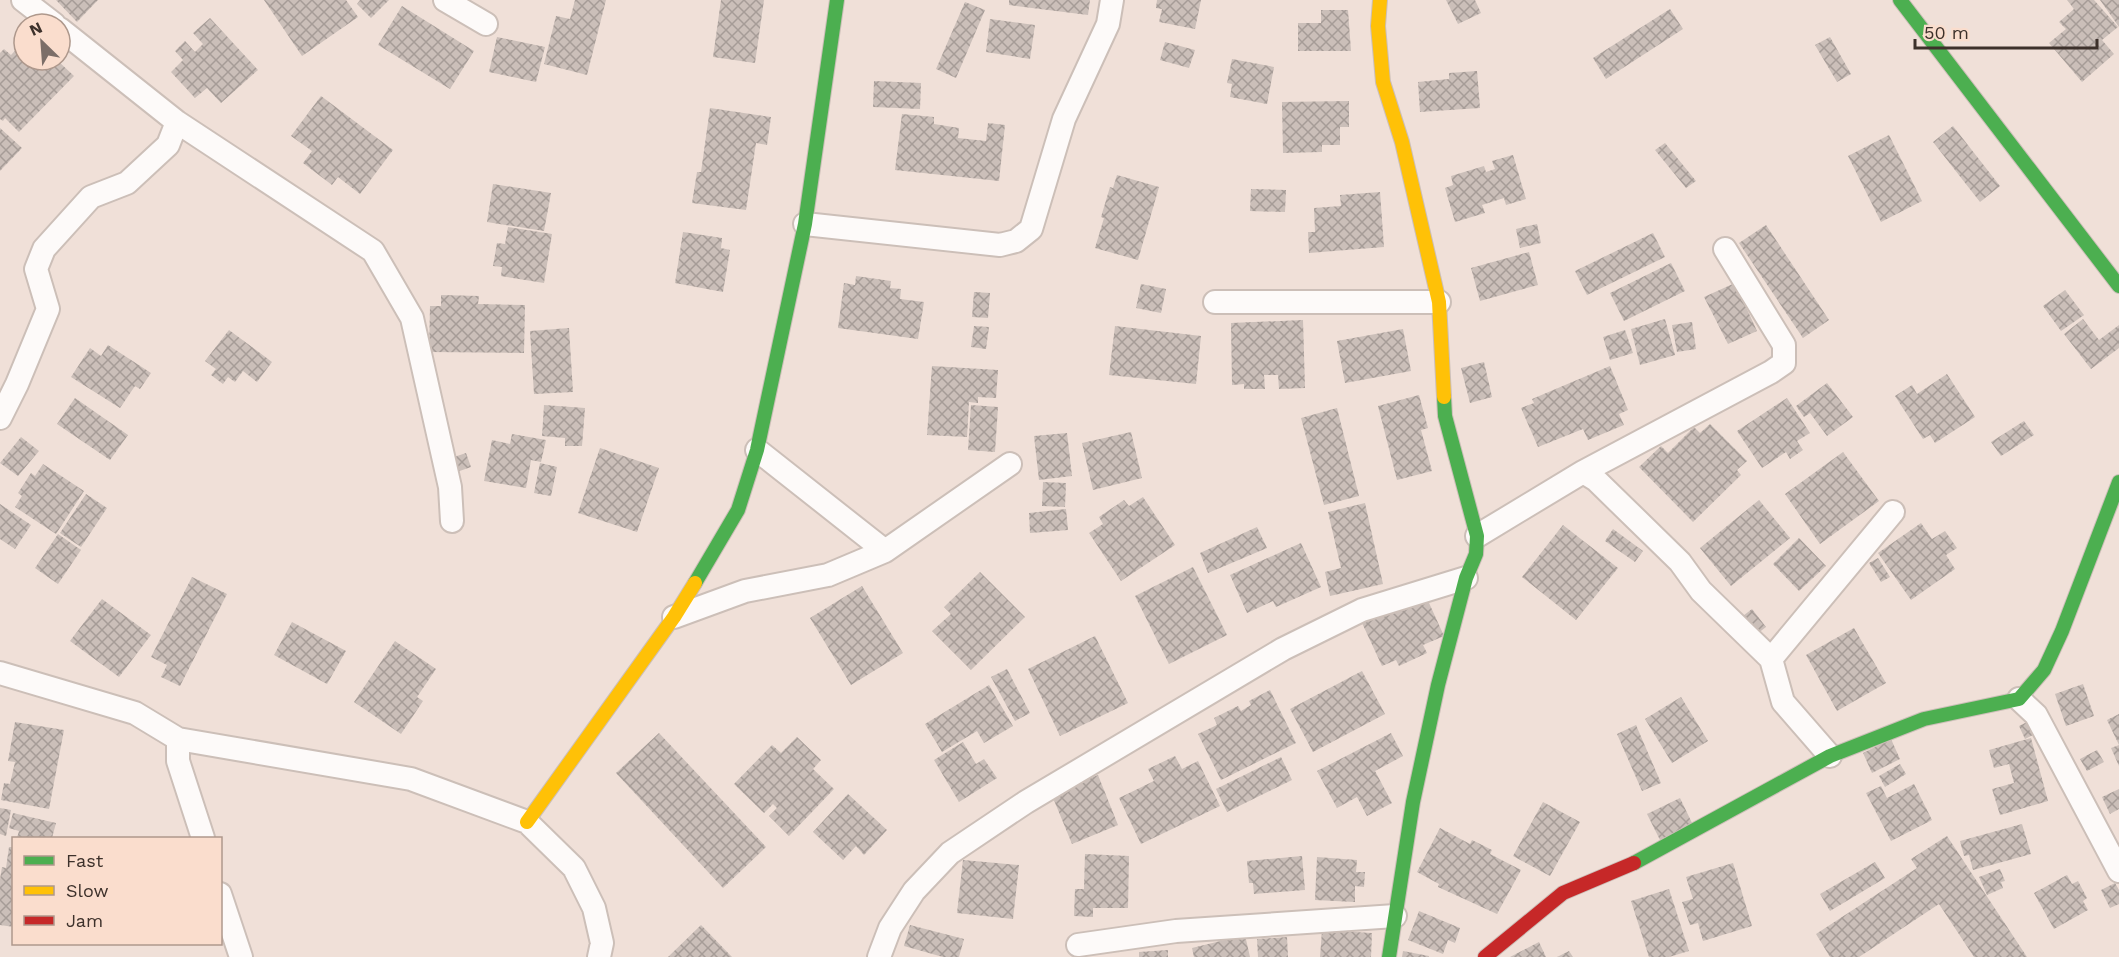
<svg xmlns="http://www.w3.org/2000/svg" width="2119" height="957" viewBox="0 0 2119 957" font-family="'Work Sans',sans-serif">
  <defs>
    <pattern id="building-cross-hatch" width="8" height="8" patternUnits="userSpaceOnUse" patternTransform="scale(1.5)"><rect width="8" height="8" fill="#cbbfb9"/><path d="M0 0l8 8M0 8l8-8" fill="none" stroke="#a69c97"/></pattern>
  </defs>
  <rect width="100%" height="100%" fill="#f0e0d8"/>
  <path fill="url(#building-cross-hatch)" d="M56 0H98L77 22Z
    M264 0H346L358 17 302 56Z
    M360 0H389L371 18 357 4Z
    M575 0H606L587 75 544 64 556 16 570 19Z
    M721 0H764L755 63 713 57Z
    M1009 0H1090L1088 15 1009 5Z
    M1157 0H1201L1195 29 1159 22 1162 9 1156 8Z
    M1446 0H1475L1481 13 1458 24Z
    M2067 0H2094L2118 27 2102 40 2114 54 2082 82 2049 43 2066 29 2059 22 2074 9Z
    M2100 0H2119V27Z
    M965 2 985 10 956 78 936 69Z
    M402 6 474 51 450 89 378 45Z
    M1670 9 1683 29 1606 79 1593 58Z
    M1321 10H1348L1351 51H1298V23H1321Z
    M210 18 258 70 221 103 207 88 195 98 171 72 183 60 175 51 185 41 195 52 203 44 193 33Z
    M990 19 1035 25 1030 59 986 52Z
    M497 37 545 47 536 82 489 72Z
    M1830 37 1851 74 1837 82 1815 45Z
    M24 41V60H57L74 76 19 132 5 118 3 121 0 119V53L4 49 11 55Z
    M1165 42 1195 50 1189 68 1160 60Z
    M1232 59 1274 67 1267 104 1230 97 1232 84 1227 83Z
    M1477 71 1480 108 1420 112 1418 82 1449 79V73Z
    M874 81 921 83 920 109 873 107Z
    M321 96 393 150 360 194 338 177 332 185 303 163 312 151 291 136Z
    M1349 101V127H1340V145H1322V152L1283 153 1282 102Z
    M710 108 771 117 767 145 756 143 746 210 692 203 697 172H701Z
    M902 114 934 117V124L959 128 958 138 986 141 988 123 1005 125 999 181 895 170Z
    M1953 126 2000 186 1980 202 1933 142Z
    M0 128 22 148 0 171Z
    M1889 135 1922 201 1881 222 1848 156Z
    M1665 143 1696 181 1686 188 1655 150Z
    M1513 155 1526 199 1506 205 1504 198 1482 205 1485 213 1455 222 1445 188 1453 185 1451 176 1484 166 1486 172 1495 169 1492 161Z
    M1117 175 1159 187 1138 260 1095 248 1104 218 1101 217 1110 187 1113 188Z
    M493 184 551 193 544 231 487 222Z
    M1251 189 1286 190 1285 212 1250 211Z
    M1380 192 1384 247 1309 253 1308 232H1315L1314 208 1341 206 1340 195Z
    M1537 224 1541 243 1520 248 1516 229Z
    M1766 225 1829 320 1803 338 1739 243Z
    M508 227 552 234 544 283 501 276 502 267 493 266 497 243 505 244Z
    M683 232 722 238 721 248 730 250 723 292 675 283Z
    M1653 233 1665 257 1587 295 1575 271Z
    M1529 252 1538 285 1480 301 1471 268Z
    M1671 263 1685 291 1624 321 1610 293Z
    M856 276 891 281 890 288 901 289 900 299 924 302 918 339 838 328 844 283 855 285Z
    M1735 283 1757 331 1728 344 1704 297Z
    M1141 284 1166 289 1161 313 1136 308Z
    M2065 290 2084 315 2061 331 2043 306Z
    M974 292 990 293 988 318 972 317Z
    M441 295 479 296 478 304 525 305 524 353 429 352 430 306H441Z
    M1665 319 1675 355 1640 365 1631 329Z
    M2083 319 2099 340 2119 325V348L2091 369 2064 334Z
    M1303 320 1305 388 1279 389 1278 375H1264L1265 389H1244V384L1232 385 1231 323Z
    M1692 322 1696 349 1677 352 1672 325Z
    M974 326 989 327 986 349 971 347Z
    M1115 326 1201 336 1196 384 1109 375Z
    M569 328 573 392 534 394 530 331Z
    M1403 329 1411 371 1345 383 1337 341Z
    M229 330 272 362 257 382 243 371 235 382 228 377 223 384 211 375 216 369 205 361Z
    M1625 330 1633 353 1610 360 1603 337Z
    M108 345 151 373 140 389 135 386 120 408 71 377 90 348 101 356Z
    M1484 362 1492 397 1470 403 1461 368Z
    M932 366 998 370 996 398 978 397V403L969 402 967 437 927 435Z
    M1610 366 1628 410 1619 414 1624 425 1588 440 1583 429 1538 447 1521 408 1534 403 1532 399Z
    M1947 374 1975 417 1935 443 1930 435 1923 439 1895 396 1912 385 1917 394Z
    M1827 383 1853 417 1827 436 1810 413 1804 417 1796 406Z
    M1419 395 1428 428 1421 430 1432 471 1397 480 1378 406Z
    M75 398 128 435 110 460 57 424Z
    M1787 398 1810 433 1797 441 1803 450 1790 459 1786 452 1762 468 1737 431Z
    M544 405 585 408 582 446H565V438L542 436Z
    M971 405 998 407 995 452 968 450Z
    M1337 408 1359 496 1324 505 1301 418Z
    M2024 421 2034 435 2001 456 1991 442Z
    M1710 424 1747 461 1737 470 1741 475 1693 522 1639 467 1661 446 1668 453 1694 427 1700 433Z
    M1131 432 1142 478 1093 490 1082 443Z
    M1067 433 1072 476 1039 480 1034 436Z
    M512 434 546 440 541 462 531 460 526 488 484 481 492 440 510 444Z
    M21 437 39 451 18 476 0 463Z
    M600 448 659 468 637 532 578 513Z
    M1843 452 1879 501 1820 544 1785 494Z
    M466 453 471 467 454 473 448 459Z
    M540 463 557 467 551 496 534 493Z
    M43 464 84 491 56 534 15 507 22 496 18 493 31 473 35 476Z
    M1043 482 1066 483 1065 507 1042 506Z
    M86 494 107 508 81 547 60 533Z
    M1143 497 1175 545 1121 581 1089 533 1103 524 1099 517 1124 500 1129 506Z
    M1759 500 1790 538 1731 586 1700 548Z
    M1365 503 1383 584 1330 596 1325 572 1341 568 1328 512Z
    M0 504 31 525 15 549 0 539Z
    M1066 509 1068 530 1030 533 1029 513Z
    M1921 523 1932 539 1945 531 1957 548 1946 555 1955 569 1911 600 1878 553Z
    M1563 525 1618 568 1576 620 1522 577Z
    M1257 527 1267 548 1208 573 1200 553Z
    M1613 529 1643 551 1635 562 1605 541Z
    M58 534 81 550 58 584 35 568Z
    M1799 538 1826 566 1799 591 1773 564Z
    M1301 543 1321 587 1276 607 1273 601 1247 613 1230 575Z
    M1878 558 1890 577 1881 582 1869 563Z
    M1193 567 1227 635 1169 664 1135 596Z
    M980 572 1025 617 971 670 932 631 951 614 944 607Z
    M192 577 227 594 180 686 161 677 167 665 151 657Z
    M862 586 903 653 851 685 810 618Z
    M1425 594 1444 636 1423 645 1427 653 1399 666 1396 660 1382 666 1362 623Z
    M102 599 151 635 119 677 70 641Z
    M1752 609 1766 627 1753 637 1739 619Z
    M292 622 346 651 327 684 274 655Z
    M1854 628 1886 683 1837 711 1806 655Z
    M1095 636 1128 703 1060 736 1028 669Z
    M395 641 436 669 417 697 423 701 401 734 354 702Z
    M1007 669 1030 713 1015 721 991 677Z
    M1362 671 1385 714 1313 752 1290 709Z
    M2083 684 2094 716 2066 726 2055 694Z
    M989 685 1013 726 984 743 977 731 942 752 925 724Z
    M1270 690 1296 743 1221 780 1198 734 1217 725 1214 718 1238 706 1241 711 1251 705 1249 701Z
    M1681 697 1708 741 1672 763 1645 719Z
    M2119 714V766L2111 748 2119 745 2107 720Z
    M2033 719 2039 732 2025 739 2019 726Z
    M15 722 64 730 49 809 1 800 4 783 10 784 15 762 8 761Z
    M1636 725 1661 783 1642 791 1617 734Z
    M659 733 766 847 723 888 616 773Z
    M1391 733 1403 756 1375 771 1392 803 1367 816 1357 797 1337 808 1317 771Z
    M797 737 821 760 813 769 834 789 789 836 769 816 777 808 773 804 764 813 734 784 772 745 781 753Z
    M2031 738 2048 801 2000 815 1992 789 2014 783 2009 764 1994 768 1989 750Z
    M1891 739 1900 759 1872 773 1863 753Z
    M963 742 976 764 984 759 997 778 959 802 934 760Z
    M2097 750 2104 762 2087 771 2080 759Z
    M1175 756 1182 769 1198 761 1220 806 1141 844 1119 798 1154 781 1148 769Z
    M1281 757 1292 780 1227 812 1216 789Z
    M1900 764 1906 774 1885 787 1879 776Z
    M1098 775 1118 825 1072 844 1051 793Z
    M1914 784 1932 820 1891 841 1866 793 1881 786 1887 798Z
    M2119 789V809L2110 814 2102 797Z
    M848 794 887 830 864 855 856 846 843 860 813 832Z
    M1680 798 1693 825 1660 840 1647 814Z
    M1543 802 1580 822 1550 876 1513 856Z
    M0 808 11 810 6 836 0 834Z
    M13 813 56 823 52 838H17L19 831 9 828Z
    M2022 824 2031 854 1973 870 1969 855 1964 856 1960 841Z
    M1440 828 1470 844 1472 840 1492 850 1490 854 1521 870 1497 914 1438 887 1439 884 1417 872Z
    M1947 836 2027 957H1974L1939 904 1859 957H1830L1816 934 1917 868 1911 859Z
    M9 847H14V927L0 925V879L2 867 6 868Z
    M1085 854 1129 856 1128 908H1093V917L1074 916 1075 889H1084Z
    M1302 856 1305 890 1254 894 1253 883H1249L1247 861Z
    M1317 857 1357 860 1356 872H1365L1364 887 1355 886V902L1315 900Z
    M963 860 1019 865 1013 919 957 913Z
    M1875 862 1885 878 1830 911 1820 894Z
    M1733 863 1752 926 1703 941 1698 923 1690 925 1682 902 1693 899 1686 877Z
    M2000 869 2005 881 2001 882 2003 888 1987 895 1979 877Z
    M2067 875 2072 884 2078 881 2087 898 2083 901 2088 910 2054 929 2034 893Z
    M2115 883 2119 890V904L2110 908 2101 890Z
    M1669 889 1689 951 1669 957H1649L1631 901Z
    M1419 911 1460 928 1455 943 1448 940 1443 954 1408 940Z
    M701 925 732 957H668Z
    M910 925 964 939 959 957H943L904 946Z
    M1322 930 1372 933 1371 957H1320Z
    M1245 935 1250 957H1194L1192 948Z
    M1287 937 1288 957H1258L1257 939Z
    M1539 942 1546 957H1510Z
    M1168 950V957H1139V952Z
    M1403 951 1429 956V957H1402Z
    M1569 951 1573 957H1557Z"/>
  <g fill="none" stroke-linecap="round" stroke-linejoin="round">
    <g stroke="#ccbfb8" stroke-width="26">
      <path id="street" d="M23 0 54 24
        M445 0 486 24
        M60 29 177 122 373 251 412 318 450 487 452 521
        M805 224 1000 245 1016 241 1031 229 1064 119 1108 24 1112 0
        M1215 302H1439
        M0 418 17 384 48 309 36 269 44 249 91 197 127 183 168 145 177 122
        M757 450 885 551
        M1583 472 1771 372 1784 363V345L1725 249
        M1477 536 1583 472 1596 480 1680 562 1701 591 1771 659 1783 702 1830 756
        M674 617 745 591 828 575 885 551 1010 464
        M1771 659 1893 512
        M0 673 135 713 178 739 411 779 527 822 574 868 594 908 602 943 599 957
        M2019 699 2036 715 2119 871
        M178 739V761L203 838
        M220 894 241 957
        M1078 945 1176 931 1395 916
        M879 957 890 928 914 891 950 853 1026 802 1283 649 1362 610 1466 578"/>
    </g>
    <g stroke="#ccbfb8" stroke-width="16">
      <path id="fast" d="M1900 0 2119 286
        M695 583 738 510 757 450 805 224 837 0
        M1634 863 1830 756 1924 719 2019 699 2044 670 2062 631 2119 482
        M1389 957 1413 802 1438 685 1466 578 1476 554 1477 536 1445 416 1444 397"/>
    </g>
    <g stroke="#ccbfb8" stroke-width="16">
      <path id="slow" d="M1380 0 1378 26 1383 82 1402 142 1439 302 1444 397
        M527 822 674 617 695 583"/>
    </g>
    <g stroke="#ccbfb8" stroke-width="16">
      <path id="jam" d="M1485 957 1563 893 1634 863"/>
    </g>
    <use href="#street" stroke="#fdfaf9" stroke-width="22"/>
    <use href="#fast" stroke="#4caf50" stroke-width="14"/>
    <use href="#slow" stroke="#ffc107" stroke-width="14"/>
    <use href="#jam" stroke="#c62828" stroke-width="14"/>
  </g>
  <rect x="12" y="837" width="210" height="108" fill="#faddcd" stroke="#ae988c" stroke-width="1.5"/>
  <rect x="24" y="856" width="30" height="9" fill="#4caf50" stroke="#ae988c" stroke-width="1.5"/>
  <text x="66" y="867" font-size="18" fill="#3d312b">Fast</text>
  <rect x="24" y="886" width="30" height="9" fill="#ffc107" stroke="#ae988c" stroke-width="1.5"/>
  <text x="66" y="897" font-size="18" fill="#3d312b">Slow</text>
  <rect x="24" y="916" width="30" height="9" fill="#c62828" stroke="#ae988c" stroke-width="1.5"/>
  <text x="66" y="927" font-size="18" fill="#3d312b">Jam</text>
  <g transform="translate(42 42) rotate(335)"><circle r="28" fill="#faddcd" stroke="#ae988c" stroke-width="1.5"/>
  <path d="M0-4.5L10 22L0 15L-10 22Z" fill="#7c6e68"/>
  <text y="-9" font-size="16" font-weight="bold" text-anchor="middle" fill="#3d312b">N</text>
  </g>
  <path d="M1915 39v9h182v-9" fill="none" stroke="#3d312b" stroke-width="3"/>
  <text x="1924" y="39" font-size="18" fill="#3d312b" stroke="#faddcd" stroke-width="4.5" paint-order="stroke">50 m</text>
</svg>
